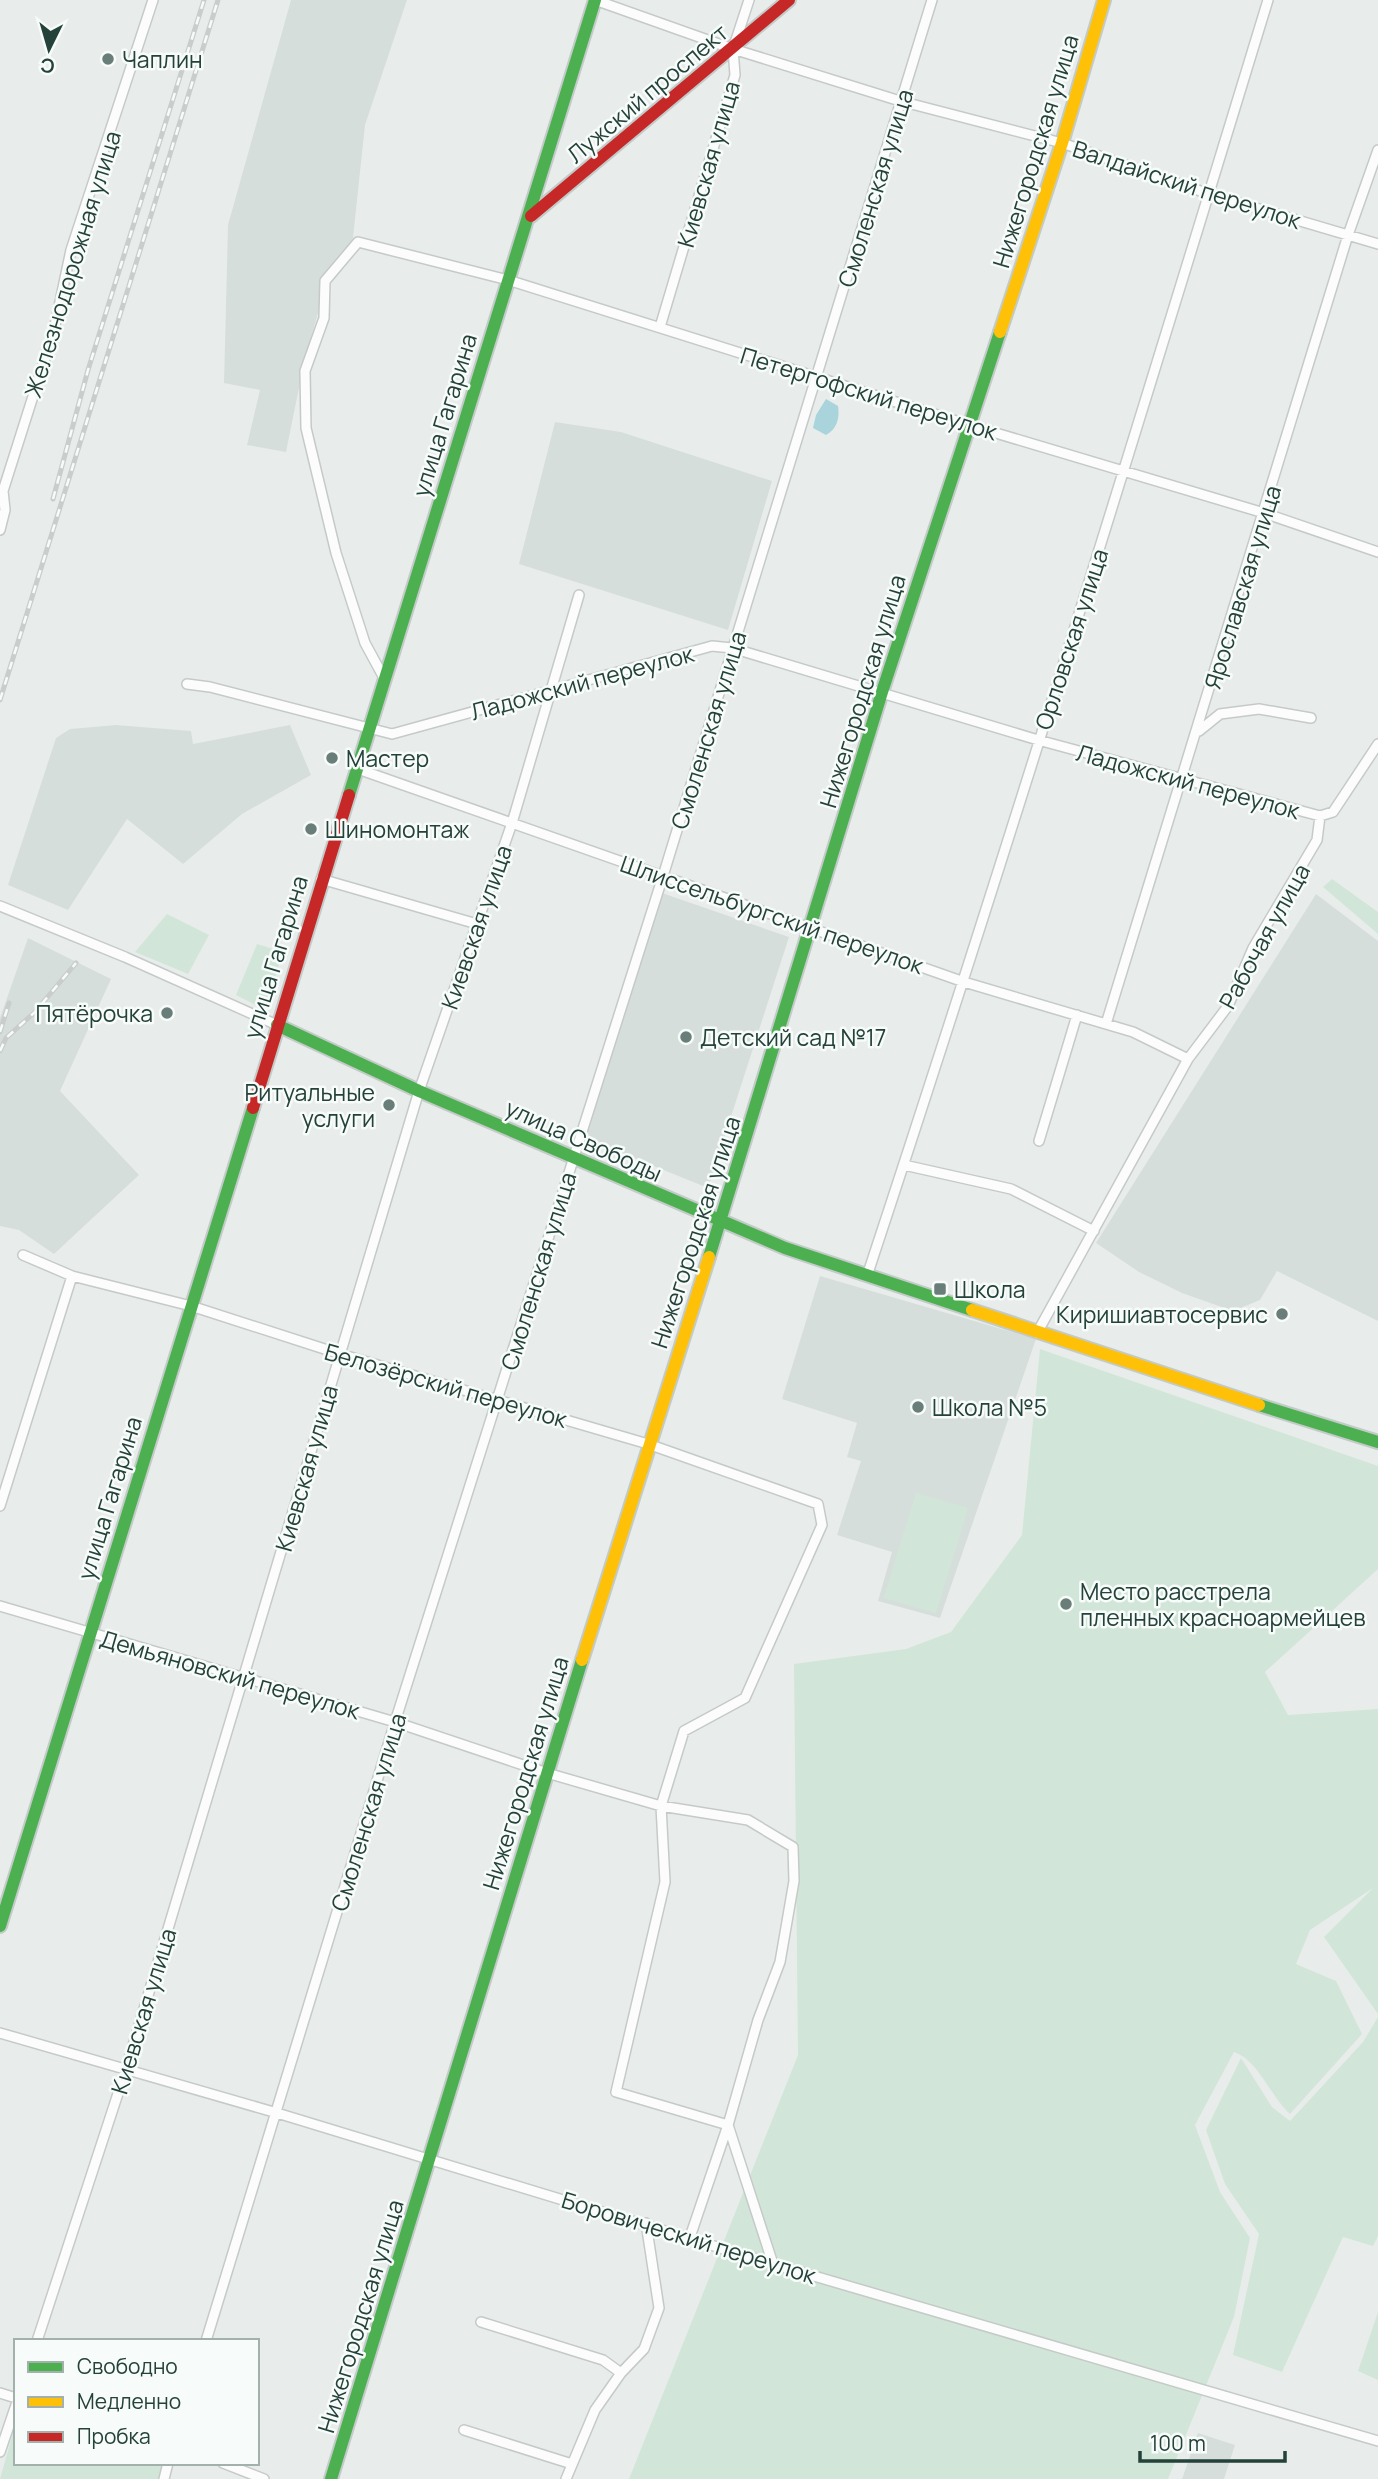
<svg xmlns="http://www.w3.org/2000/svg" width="1378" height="2479" viewBox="0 0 1378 2479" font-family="Manrope,sans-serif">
  <rect width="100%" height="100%" fill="#e8edeb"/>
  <path fill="#d6dedb" d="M291 0H407L365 125 353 238 321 302 304 363 286 452 247 445 260 390 224 383 228 225Z
    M555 422 621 432 772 481 728 630 519 564Z
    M116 725 191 731 193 744 290 725 311 775 242 814 183 864 127 819 68 910 8 885 56 738 70 729Z
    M662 893 789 937 708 1188 582 1137Z
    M1316 894 1378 941V1321L1277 1271 1260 1300 1233 1311 1182 1293 1139 1272 1096 1243Z
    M28 938 111 979 60 1091 139 1175 54 1254 19 1230 0 1226V1018Z
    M820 1276 1036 1339 940 1618 878 1601 892 1552 837 1535 861 1461 847 1457 857 1423 782 1399Z
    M1198 2433 1235 2445 1224 2479H1182Z"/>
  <path fill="#d1e6d8" d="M1332 879 1378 912V934L1323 887Z
    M167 914 209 935 188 974 135 952Z
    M257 944 283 952 265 1010 236 995Z
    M1040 1349 1378 1466V1569L1265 1672 1288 1715 1378 1709V2014L1324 1937 1373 1888 1310 1930 1296 1964 1336 1981 1362 2034 1290 2114C1271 2097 1258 2060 1234 2052L1195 2125 1220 2192 1250 2238 1234 2317 1168 2479H629L798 2055 794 1664 906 1649 951 1632 1022 1535Z
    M916 1493 968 1508 936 1613 884 1598Z
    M1378 2017V2236L1373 2246 1343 2237 1282 2372 1233 2355 1259 2234 1225 2184 1206 2130 1241 2058 1272 2107 1290 2121 1363 2042Z
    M1378 2312V2380L1358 2371Z
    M16 2422V2463H163L158 2479H0Z"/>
  <path fill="#a9d4db" d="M826 399 838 406C840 418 837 429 826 435L813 428 816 415Z"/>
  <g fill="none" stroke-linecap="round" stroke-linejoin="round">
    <g stroke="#c5cac8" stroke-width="12">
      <path id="street" d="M595 0 733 49 900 101 1062 143 1209 194 1378 244
        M660 327 735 75 733 49 749 0
        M0 530 5 510 3 491 54 330 71 250 153 0
        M384 678 365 643 336 553 306 428 305 371 324 318 325 281 358 242 508 280 969 425 1264 513 1378 552
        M187 684 210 687 392 734 712 646 732 648 1038 740 1320 816
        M1199 731 1220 714 1259 709 1311 718
        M355 768 964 982 1133 1032 1188 1059
        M321 879 477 924
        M0 906 125 957 277 1025
        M1106 1024 1348 235 1378 150
        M1039 1141 1077 1015
        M904 1165 1011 1189 1094 1231
        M23 1255 72 1276 191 1306 340 1354 648 1444 818 1504 822 1525 745 1698 684 1731 661 1806 665 1882 616 2092 728 2125 690 2237
        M867 1276C1007 852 1138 426 1268 0
        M1037 1333 1188 1059 1228 1006 1253 948 1317 840 1320 816 1333 812 1378 744
        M0 1506 72 1276
        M0 1606 395 1722 547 1773 661 1806 748 1820 793 1847 794 1881 780 1962 758 2020 728 2125 773 2264
        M0 2033 277 2113 773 2264 1378 2441
        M481 2322 603 2360 621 2373
        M37 2341 126 2069 419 1091 512 823 579 595
        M206 2341 395 1722 663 876 932 0
        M0 2393 16 2398
        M464 2430 572 2464
        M0 2452 16 2405
        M223 2463 264 2479
        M164 2479 168 2463
        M566 2479 595 2410 621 2373 644 2349 659 2308 646 2223"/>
    </g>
    <g stroke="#c3cbc8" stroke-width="16">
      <path id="fast" d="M349 795 595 0
        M277 1025 419 1091 785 1248 972 1310
        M709 1257 882 692 1000 332
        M1259 1405 1378 1442
        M0 1926 253 1108
        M331 2479 582 1660"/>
    </g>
    <g stroke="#c3cbc8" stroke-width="16">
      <path id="slow" d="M1000 332 1062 143 1104 0
        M972 1310 1259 1405
        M582 1660 709 1257"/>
    </g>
    <g stroke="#c3cbc8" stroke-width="16">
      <path id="jam" d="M531 216 789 0
        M253 1108 349 795"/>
    </g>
    <use href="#street" stroke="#fcfcfc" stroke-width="9"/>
    <use href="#fast" stroke="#4caf50" stroke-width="12"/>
    <use href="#slow" stroke="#ffc107" stroke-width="12"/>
    <use href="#jam" stroke="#c62828" stroke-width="12"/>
    <g stroke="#c9cdcc" stroke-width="5">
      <path id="rail" d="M53 499 88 370 204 0
        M0 700 218 0
        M0 1032 9 1003
        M0 1051 6 1038 35 1012 76 963"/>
    </g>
    <use href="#rail" stroke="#f7fbf9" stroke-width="2.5" stroke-dasharray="8" stroke-linecap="butt"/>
  </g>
  <g fill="#697e78" stroke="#f7fbf9" stroke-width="2.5">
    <circle cx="108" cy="59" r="7"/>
    <circle cx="332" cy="758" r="7"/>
    <circle cx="311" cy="829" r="7"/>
    <circle cx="167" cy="1013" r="7"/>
    <circle cx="686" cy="1037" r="7"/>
    <circle cx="389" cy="1105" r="7"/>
    <rect x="933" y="1282" width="14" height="14" rx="3.5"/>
    <circle cx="1282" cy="1314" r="7"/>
    <circle cx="918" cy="1407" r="7"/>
    <circle cx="1066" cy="1604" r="7"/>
  </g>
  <g text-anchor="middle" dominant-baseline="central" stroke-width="5" stroke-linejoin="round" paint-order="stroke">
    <g font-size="23" fill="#24423a" stroke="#f7fbf9" text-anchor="start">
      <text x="122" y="59">Чаплин</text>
      <text x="346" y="758">Мастер</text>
      <text x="325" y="829">Шиномонтаж</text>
      <text x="153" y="1013" text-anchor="end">Пятёрочка</text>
      <text x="700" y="1037">Детский сад №17</text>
      <text x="375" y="1092" text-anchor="end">Ритуальные<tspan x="375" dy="26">услуги</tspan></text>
      <text x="954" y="1289">Школа</text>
      <text x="1268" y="1314" text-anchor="end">Киришиавтосервис</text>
      <text x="932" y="1407">Школа №5</text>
      <text x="1080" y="1591">Место расстрела<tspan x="1080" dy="26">пленных красноармейцев</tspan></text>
    </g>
    <g font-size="23" fill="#24423a" stroke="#f7fbf9">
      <text transform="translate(647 93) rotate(-40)">Лужский проспект</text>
      <text transform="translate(1035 151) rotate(-73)">Нижегородская улица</text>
      <text transform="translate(708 164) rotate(-74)">Киевская улица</text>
      <text transform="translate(1187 184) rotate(18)">Валдайский переулок</text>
      <text transform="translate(875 188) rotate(-73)">Смоленская улица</text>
      <text transform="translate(72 264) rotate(-73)">Железнодорожная улица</text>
      <text transform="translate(869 393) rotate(17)">Петергофский переулок</text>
      <text transform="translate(444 415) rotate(-73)">улица Гагарина</text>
      <text transform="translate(1242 587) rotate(-73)">Ярославская улица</text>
      <text transform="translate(1071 639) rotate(-72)">Орловская улица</text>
      <text transform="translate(582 682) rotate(-15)">Ладожский переулок</text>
      <text transform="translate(862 691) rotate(-73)">Нижегородская улица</text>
      <text transform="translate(708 730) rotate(-73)">Смоленская улица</text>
      <text transform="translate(1188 781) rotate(15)">Ладожский переулок</text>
      <text transform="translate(772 914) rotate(19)">Шлиссельбургский переулок</text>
      <text transform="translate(476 927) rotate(-71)">Киевская улица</text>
      <text transform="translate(1264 936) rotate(-61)">Рабочая улица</text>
      <text transform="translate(275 957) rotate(-73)">улица Гагарина</text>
      <text transform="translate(584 1140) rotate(24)">улица Свободы</text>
      <text transform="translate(695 1232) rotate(-72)">Нижегородская улица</text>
      <text transform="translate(538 1271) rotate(-73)">Смоленская улица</text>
      <text transform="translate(446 1385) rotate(16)">Белозёрский переулок</text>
      <text transform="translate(306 1468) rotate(-74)">Киевская улица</text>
      <text transform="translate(109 1498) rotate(-73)">улица Гагарина</text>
      <text transform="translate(230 1674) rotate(16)">Демьяновский переулок</text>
      <text transform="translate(525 1773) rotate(-73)">Нижегородская улица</text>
      <text transform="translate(368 1812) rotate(-73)">Смоленская улица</text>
      <text transform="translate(143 2011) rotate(-73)">Киевская улица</text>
      <text transform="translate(689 2237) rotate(17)">Боровический переулок</text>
      <text transform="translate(360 2316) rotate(-73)">Нижегородская улица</text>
    </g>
  </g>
  <rect x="14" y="2339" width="245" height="126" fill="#f7fbf9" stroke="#a3b1ad" stroke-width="2"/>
  <rect x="28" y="2362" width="35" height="10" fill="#4caf50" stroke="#a3b1ad" stroke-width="2"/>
  <text x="77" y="2374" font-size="21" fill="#24423a">Свободно</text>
  <rect x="28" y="2397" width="35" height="10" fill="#ffc107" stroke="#a3b1ad" stroke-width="2"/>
  <text x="77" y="2409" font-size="21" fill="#24423a">Медленно</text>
  <rect x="28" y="2432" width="35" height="10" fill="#c62828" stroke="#a3b1ad" stroke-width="2"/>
  <text x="77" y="2444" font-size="21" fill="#24423a">Пробка</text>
  <g transform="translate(49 49) rotate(185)" stroke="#f7fbf9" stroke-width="5" paint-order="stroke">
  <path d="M0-5L12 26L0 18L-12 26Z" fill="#24423a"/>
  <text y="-10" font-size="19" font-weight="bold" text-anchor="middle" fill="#24423a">С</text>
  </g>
  <path d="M1140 2451v10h145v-10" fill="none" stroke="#24423a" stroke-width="3.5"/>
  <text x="1150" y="2451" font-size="21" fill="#24423a" stroke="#f7fbf9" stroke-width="5" paint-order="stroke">100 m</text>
</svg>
